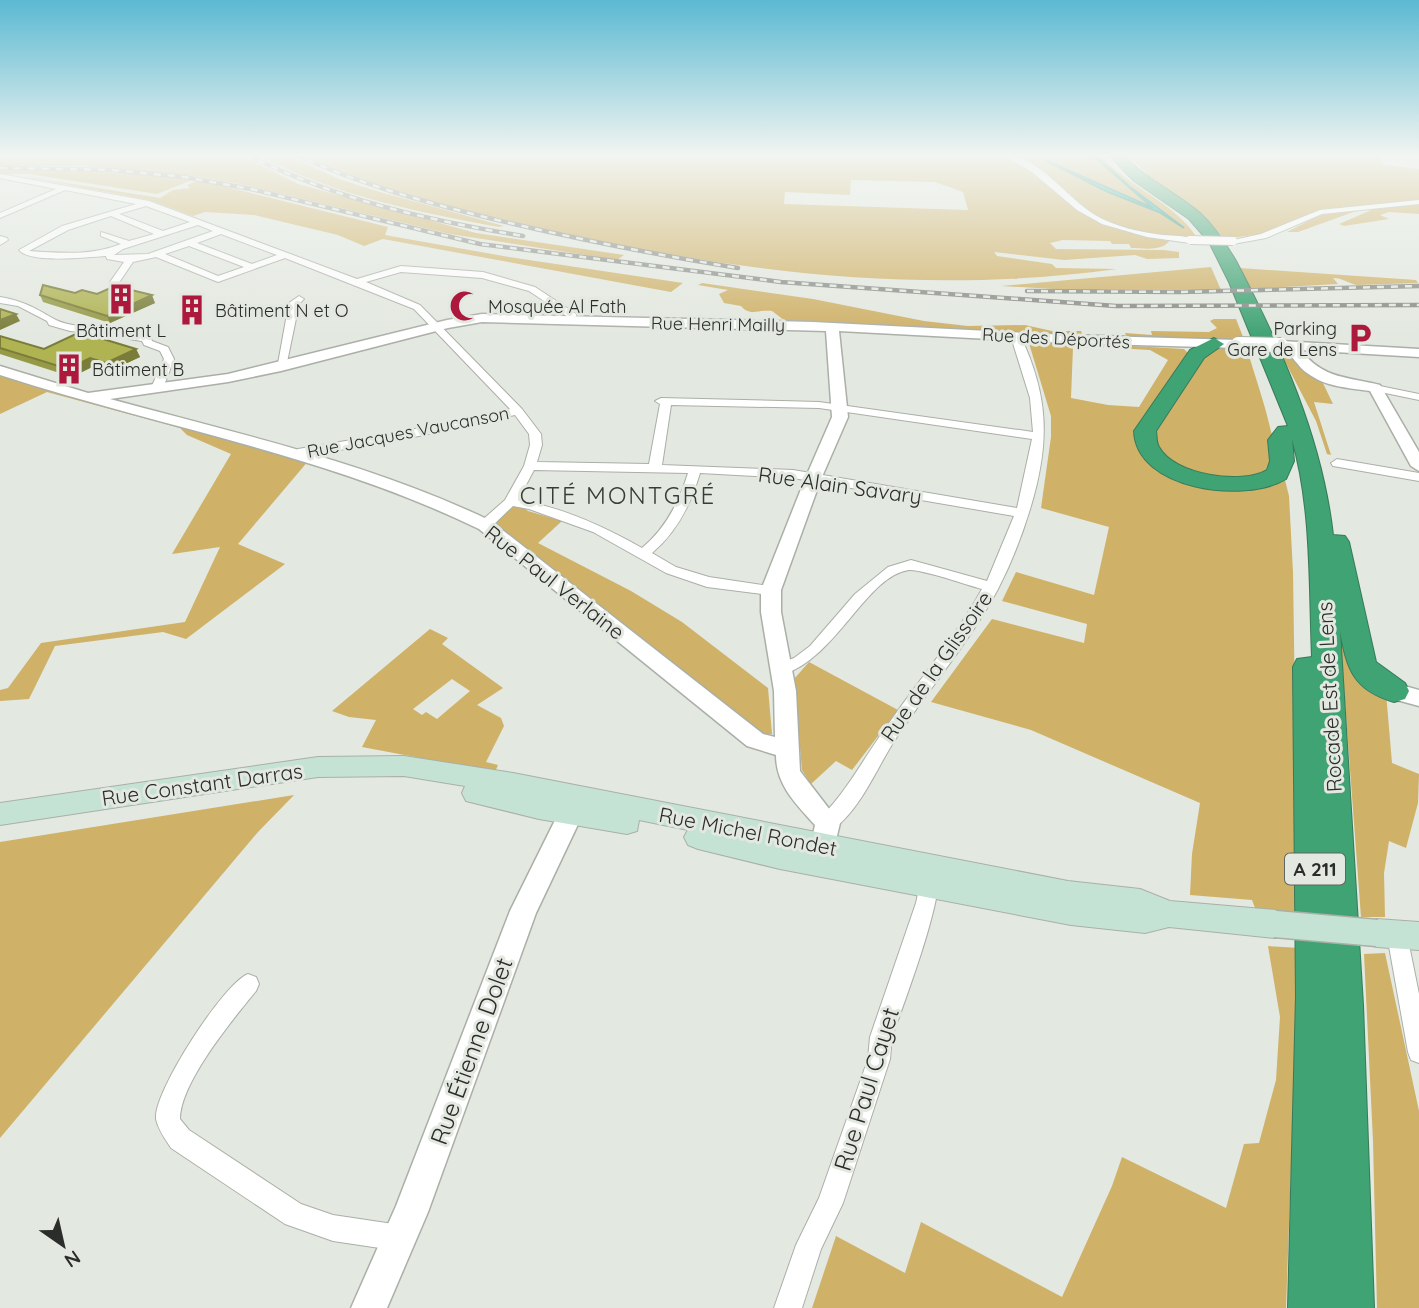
<svg xmlns="http://www.w3.org/2000/svg" width="1419" height="1308" viewBox="0 0 1419 1308" font-family="Quicksand,sans-serif">
  <rect width="100%" height="100%" fill="#e3e8e0"/>
  <path fill="#cfb168" fill-rule="evenodd" d="M0 154H238L298 184 476 233 624 255 617 260 450 234 245 185 195 176 85 166H0Z
    M257 154H285L339 179 380 192 504 226 499 227C417 212 331 195 257 154Z
    M302 154H1100C1128 188 1174 201 1198 239L1131 232 1170 240C1162 252 1144 248 1131 248L1129 244H1112L1110 241 1063 240 1050 243 1056 249 1164 250 1179 252V258L1147 259 1135 255 1064 260 994 252 997 256 1052 264 1056 268 1117 269C913 297 717 270 519 223 445 206 370 189 302 154ZM851 180 935 182 963 192 968 210 784 204 785 192 850 195Z
    M1120 154H1124L1145 175 1147 174 1127 154H1378L1383 165 1419 169V200L1325 209 1298 218 1268 233 1224 239 1208 220 1161 188Z
    M0 170 130 173 192 180 157 194 29 174H0Z
    M22 176 160 198 173 190 190 188 187 185 197 181 211 183 388 227 385 235 509 257 683 283 671 292 383 239 364 246 338 235 254 215 205 212 193 216 149 200Z
    M1419 204V214L1389 212 1380 215 1389 219 1344 226 1339 224 1376 208Z
    M1359 210 1298 232H1287L1320 215Z
    M1211 267 1221 290 1110 289 1087 291 1001 286Z
    M1239 268 1416 280 1418 283 1357 285C1347 283 1343 278 1333 278L1338 284 1250 289Z
    M702 283 813 299 924 321 968 326 1025 325 1052 331H1081L1083 336 789 324 772 311C760 309 750 317 741 306L724 303 719 294 728 290 698 285Z
    M1214 319H1236L1245 342 1127 337 1125 333 1152 335 1151 331 1209 332 1217 328 1210 321Z
    M1028 340 1103 344 1104 348 1073 347 1071 398 1108 405 1139 407 1168 360 1150 350 1115 348V345L1184 349 1190 355 1142 428 1181 476 1285 480 1289 496 1293 572 1298 916 1257 913 1252 900 1190 895 1192 854 1200 803 1031 730 931 702 992 619 1084 643 1087 624 1002 601 1016 572 1094 595 1109 527 1041 508 1051 437V416Z
    M1215 348 1247 349C1253 371 1278 440 1274 460 1269 485 1220 481 1201 476 1186 471 1171 461 1157 454L1152 431 1202 355Z
    M1279 350 1291 354 1298 366 1321 379 1333 404 1314 402 1331 455 1327 454 1316 421Z
    M0 374 49 391 309 460 238 544 285 564 186 639 163 632 55 646 29 699 0 701V690L8 688 41 643 185 622 220 547 172 554 231 454 187 435 180 428 47 392 0 414Z
    M520 505 528 511 562 521 538 543 631 591 682 622 768 688 772 734H754L497 529 496 524C502 514 507 507 520 505Z
    M1338 608 1386 693 1392 763 1419 774 1418 803 1406 848 1389 841 1384 873 1385 917H1361Z
    M430 629 448 638 442 644 503 688 477 705 501 718 504 726 486 762 498 765 495 772 362 747 376 720 349 717 332 711ZM452 679 470 691 437 719 426 712 422 715 413 709Z
    M809 662 898 710 852 770 836 761 811 784 802 770 794 679Z
    M294 795 258 832 0 1138V842Z
    M1268 946 1300 948 1299 1075 1291 1168 1286 1308H812L836 1236 905 1273 921 1222 1062 1297 1112 1186 1122 1157 1226 1208 1244 1144 1259 1143 1276 1080 1280 1017Z
    M1385 953 1419 1111V1308H1377L1373 1141 1364 954Z"/>
  <path fill="#29c0b1" stroke="#2a9488" stroke-width="2" d="M1091 154H1094L1129 186 1184 228 1159 212 1108 192 1045 160 1153 208Z"/>
  <g fill="none" stroke-linecap="round" stroke-linejoin="round">
    <g stroke="#aaafa7" stroke-width="2">
      <path id="minor" d="M1001 154C1038 154 1065 197 1095 215 1116 227 1139 232 1163 235 1173 236 1186 235 1194 240L1190 243 1147 237 1102 224 1077 210 1032 172Z
        M0 174 149 201 357 279 401 266 483 272 535 287 576 314 577 323H569L568 317 529 291 482 278 401 272 366 282 420 305 522 409 541 434 542 445 537 462 649 464 660 404 655 401 661 398 819 402 1033 432 1030 398 1011 337 1020 335C1049 396 1050 442 1031 506 1023 533 1011 564 998 589 969 643 927 691 893 743 876 770 861 807 836 827 831 831 827 831 821 829L819 823 821 817C848 790 865 756 887 726 919 680 955 638 982 589 967 585 922 569 909 570 866 576 837 658 782 675L774 669 776 665 794 658 810 646 855 594 888 567 911 560 987 581 1014 516 793 478 700 473C691 504 677 532 652 553L676 567 709 577 776 587 778 590 771 595 707 587 666 573 593 532 529 509 513 506 490 528H480L478 525 480 522 505 500 524 466 530 445 529 434 515 415 405 439 298 457 292 453 298 449 405 431 510 409 414 309 285 258 218 282 156 257 133 262 118 284H112L110 282 124 262 107 259 106 256C87 257 31 264 19 250L62 226 136 204 65 190 0 218V213L56 189 0 178ZM146 206 190 222 163 231 119 214ZM111 216 154 234 129 241 101 232V236L121 244C92 256 60 253 29 251L68 230ZM198 225 213 231 148 254 114 255 123 249ZM221 234 277 255 252 264 197 243ZM189 246 244 267 218 276 165 254ZM671 405 819 408 1032 439 1017 508 793 470 662 465ZM534 470 688 473C679 502 666 528 642 548 603 526 562 507 518 500Z
        M1419 200V204L1322 214 1266 238 1233 244 1229 241 1261 234 1320 210Z
        M0 236 7 238 8 240 0 245Z
        M299 296 304 299 299 304 286 367 277 369 289 303Z
        M0 297C25 301 36 309 56 320 72 328 108 328 128 330L136 334 150 336 152 341 168 347 174 359 163 388 157 391 151 388 164 359 160 351 144 345 142 341 129 339 125 336 70 331 49 325 47 321 18 306 0 303Z
        M1375 385 1419 394V400L1371 390 1369 388Z
        M1337 459 1419 473V481L1333 466 1331 463Z
        M930 867 937 870C947 891 902 1008 892 1037L890 1059 843 1203 821 1249 802 1308H774L796 1245 819 1198 868 1059 870 1037 916 903 923 870Z
        M1397 925 1404 928 1407 935 1419 994V1063L1411 1060 1408 1052 1387 935 1390 928Z
        M248 974 256 977 259 984 256 991C233 1019 180 1083 180 1119L189 1130 301 1204 333 1215 400 1225 409 1229 413 1238 409 1247 400 1251 333 1241 285 1224 171 1148C165 1139 158 1129 156 1119 153 1092 224 983 248 974Z"/>
    </g>
    <g stroke="#aaafa7" stroke-width="3">
      <path id="tertiary" d="M482 314 813 322 1067 335 1238 340 1245 344 1238 348 1067 343 839 331 848 417 821 479 781 590V612L796 691 800 771 840 823 829 870 820 873 811 870 807 862 815 825C796 804 776 785 776 755L747 746 479 529C327 455 160 427 0 375V366L88 393 228 374 447 320ZM482 322 826 331 832 417 805 479 761 590V612L774 691 775 737 763 734 491 521C370 463 239 434 110 399L228 382 281 371 448 328Z
        M1281 341 1419 349V357L1301 350C1322 379 1349 377 1380 385L1419 452V471L1411 466 1370 391C1350 388 1327 387 1310 375 1294 365 1294 352 1276 348L1274 345Z
        M1394 683 1419 690V706L1386 697 1383 691 1386 685Z
        M578 789 587 792 590 799 536 913 428 1212 387 1308H351L396 1206 510 911 569 792Z"/>
    </g>
    <g stroke="#aaafa7" stroke-width="2">
      <path id="secondary" d="M404 756 513 773 1068 881 1140 889 1170 901 1275 910 1285 914 1290 924 1285 934 1275 938 1169 927 1145 933 1071 925 780 869 698 849 688 845 684 837 688 830 639 820 637 831 627 834 539 819 466 801 462 793 465 786 404 776 318 777 0 825V803L318 757Z
        M1377 919 1419 922V950L1377 947 1366 943 1362 933 1366 923Z"/>
    </g>
    <g stroke="#387a5a" stroke-width="2">
      <path id="motorway" d="M1108 154H1122C1145 179 1175 192 1200 213 1215 227 1226 244 1236 261 1281 347 1322 438 1333 535L1345 536 1349 542 1376 662 1405 683 1409 691 1405 699 1394 702C1353 690 1347 669 1340 631L1363 1005 1374 1308H1288L1296 996 1293 667 1297 659 1312 657C1309 585 1312 509 1292 439L1294 461 1286 479C1245 504 1136 490 1134 431L1190 350 1214 338 1224 344 1204 358 1156 431C1157 437 1156 442 1159 447 1174 475 1242 485 1267 470L1270 461 1268 440 1278 427 1288 426 1229 282 1209 242 1189 219 1134 181Z"/>
    </g>
    <use href="#minor" fill="#fff" fill-rule="evenodd"/>
    <use href="#tertiary" fill="#fff" fill-rule="evenodd"/>
    <use href="#secondary" fill="#c5e3d5" fill-rule="evenodd"/>
    <use href="#motorway" fill="#3fa374" fill-rule="evenodd"/>
    <g stroke="#888b86" stroke-width="4.5">
      <path id="rail" d="M246 154C334 199 426 220 523 236
        M295 154C360 185 428 203 497 220 577 239 657 255 738 268
        M0 168 112 170 185 177 251 189 480 244 781 282 1116 306 1419 305
        M1027 291 1181 292 1419 286"/>
    </g>
    <use href="#rail" stroke="#e3e8e0" stroke-width="2.5" stroke-dasharray="7" stroke-linecap="butt"/>
    <g stroke="#aaafa7" stroke-width="10" stroke-linecap="butt">
      <path id="minor-bridge" d="M1190 240 1233 241"/>
    </g>
    <g stroke="#aaafa7" stroke-width="16" stroke-linecap="butt">
      <path id="tertiary-bridge" d="M1238 344 1281 345"/>
    </g>
    <g stroke="#aaafa7" stroke-width="29" stroke-linecap="butt">
      <path id="secondary-bridge" d="M1275 924 1377 933"/>
    </g>
    <use href="#minor-bridge" stroke="#fff" stroke-width="8"/>
    <use href="#tertiary-bridge" stroke="#fff" stroke-width="14"/>
    <use href="#secondary-bridge" stroke="#c5e3d5" stroke-width="26"/>
  </g>
  <path fill="#969a47" d="M75 293 97 294 155 303 110 323 43 302 40 295Z
    M0 336 44 349H136L140 357 110 371 94 366 72 377 0 354Z"/>
  <path fill="#7a7d39" d="M152 295 155 303 110 323 107 316Z
    M16 314 20 321 0 330V320Z
    M136 349 140 357 110 371 106 363Z
    M90 358 94 366 72 377 68 369Z"/>
  <path fill="#afb352" stroke="#7a7d39" stroke-width="2" d="M43 285 75 293 82 290 97 294 115 286 152 295 107 316 40 295Z
    M0 309 16 314 0 320Z
    M80 332 136 349 106 363 90 358 68 369 0 348V336L44 349Z"/>
  <linearGradient id="sky" x2="0" y2="1"><stop stop-color="#5bb9d2"/><stop offset="0.46" stop-color="#f2f5f1"/><stop offset="1" stop-color="#f2f5f1" stop-opacity="0"/></linearGradient>
  <rect width="1419" height="337" fill="url(#sky)"/>
  <defs>
    <g id="building-bare" transform="scale(2.415)"><path d="M-4-6H4V6H1V3H-1V6H-4ZM-2.5-4.3h1.7v1.8h-1.7ZM.8-4.3h1.7v1.8H.8ZM-2.5-1h1.7V.8h-1.7ZM.8-1h1.7V.8H.8Z" fill="#ad193d" stroke="#e3e8e0" stroke-width="2.5" paint-order="stroke"/></g>
    <g id="mosque-bare" transform="scale(2.415)"><path d="M3.5-4.9A6 6 0 1 0 3.5 4.9A5 5 0 1 1 3.5-4.9Z" fill="#ad193d" stroke="#e3e8e0" stroke-width="2.5" paint-order="stroke"/></g>
    <g id="parking-bare" transform="scale(2.415)"><path d="M-3.5-5.5H1a3.5 3.5 0 0 1 0 7H-1V5.5H-3.5ZM-1-3.4V-.6H.8a1.4 1.4 0 0 0 0-2.8Z" fill="#ad193d" stroke="#e3e8e0" stroke-width="2.5" paint-order="stroke"/></g>
  </defs>
  <g fill-rule="evenodd">
    <use href="#building-bare" x="121" y="299"/>
    <use href="#mosque-bare" x="465" y="306"/>
    <use href="#building-bare" x="192" y="310"/>
    <use href="#parking-bare" x="1360" y="338"/>
    <use href="#building-bare" x="69" y="369"/>
  </g>
  <g text-anchor="middle" dominant-baseline="central" stroke-width="6" stroke-linejoin="round" paint-order="stroke">
    <g font-size="18" fill="#2b2d2a" stroke="#e3e8e0" text-anchor="start">
      <text x="488" y="306">Mosquée Al Fath</text>
      <text x="215" y="310">Bâtiment N et O</text>
      <text x="1337" y="328" text-anchor="end">Parking<tspan x="1337" dy="21">Gare de Lens</tspan></text>
      <text x="121" y="330" text-anchor="middle">Bâtiment L</text>
      <text x="92" y="369">Bâtiment B</text>
    </g>
    <g font-size="18" fill="#2b2d2a" stroke="#e3e8e0">
      <text transform="translate(718 324) rotate(1)">Rue Henri Mailly</text>
      <text transform="translate(1056 338) rotate(3)">Rue des Déportés</text>
      <text transform="translate(408 432) rotate(-11)">Rue Jacques Vaucanson</text>
    </g>
    <rect fill="#e3e8e0" stroke="#626561" stroke-width="2" x="1285" y="853.5" width="60" height="31" rx="5"/>
    <g font-size="19" font-weight="bold" fill="#2b2d2a">
      <text x="1315" y="869">A 211</text>
    </g>
    <g font-size="21" fill="#2b2d2a" stroke="#e3e8e0">
      <text transform="translate(840 485) rotate(8)">Rue Alain Savary</text>
      <text transform="translate(555 582) rotate(38)">Rue Paul Verlaine</text>
      <text transform="translate(936 666) rotate(-55)">Rue de la Glissoire</text>
      <text transform="translate(1329 697) rotate(-93)">Rocade Est de Lens</text>
      <text transform="translate(202 784) rotate(-8)">Rue Constant Darras</text>
      <text transform="translate(748 831) rotate(11)">Rue Michel Rondet</text>
    </g>
    <g font-size="24" letter-spacing="2" fill="#383c36" stroke="#e3e8e0">
      <text x="618" y="495">CITÉ MONTGRÉ</text>
    </g>
    <g font-size="24" fill="#2b2d2a" stroke="#e3e8e0">
      <text transform="translate(471 1051) rotate(-70)">Rue Étienne Dolet</text>
      <text transform="translate(866 1089) rotate(-73)">Rue Paul Cayet</text>
    </g>
  </g>
  <g transform="translate(63 1245) rotate(146)" stroke="#e3e8e0" stroke-width="5" paint-order="stroke">
  <path d="M0-5L12 26L0 18L-12 26Z" fill="#2b2d2a"/>
  <text y="-10" font-size="19" font-weight="bold" text-anchor="middle" fill="#2b2d2a">N</text>
  </g>
</svg>
